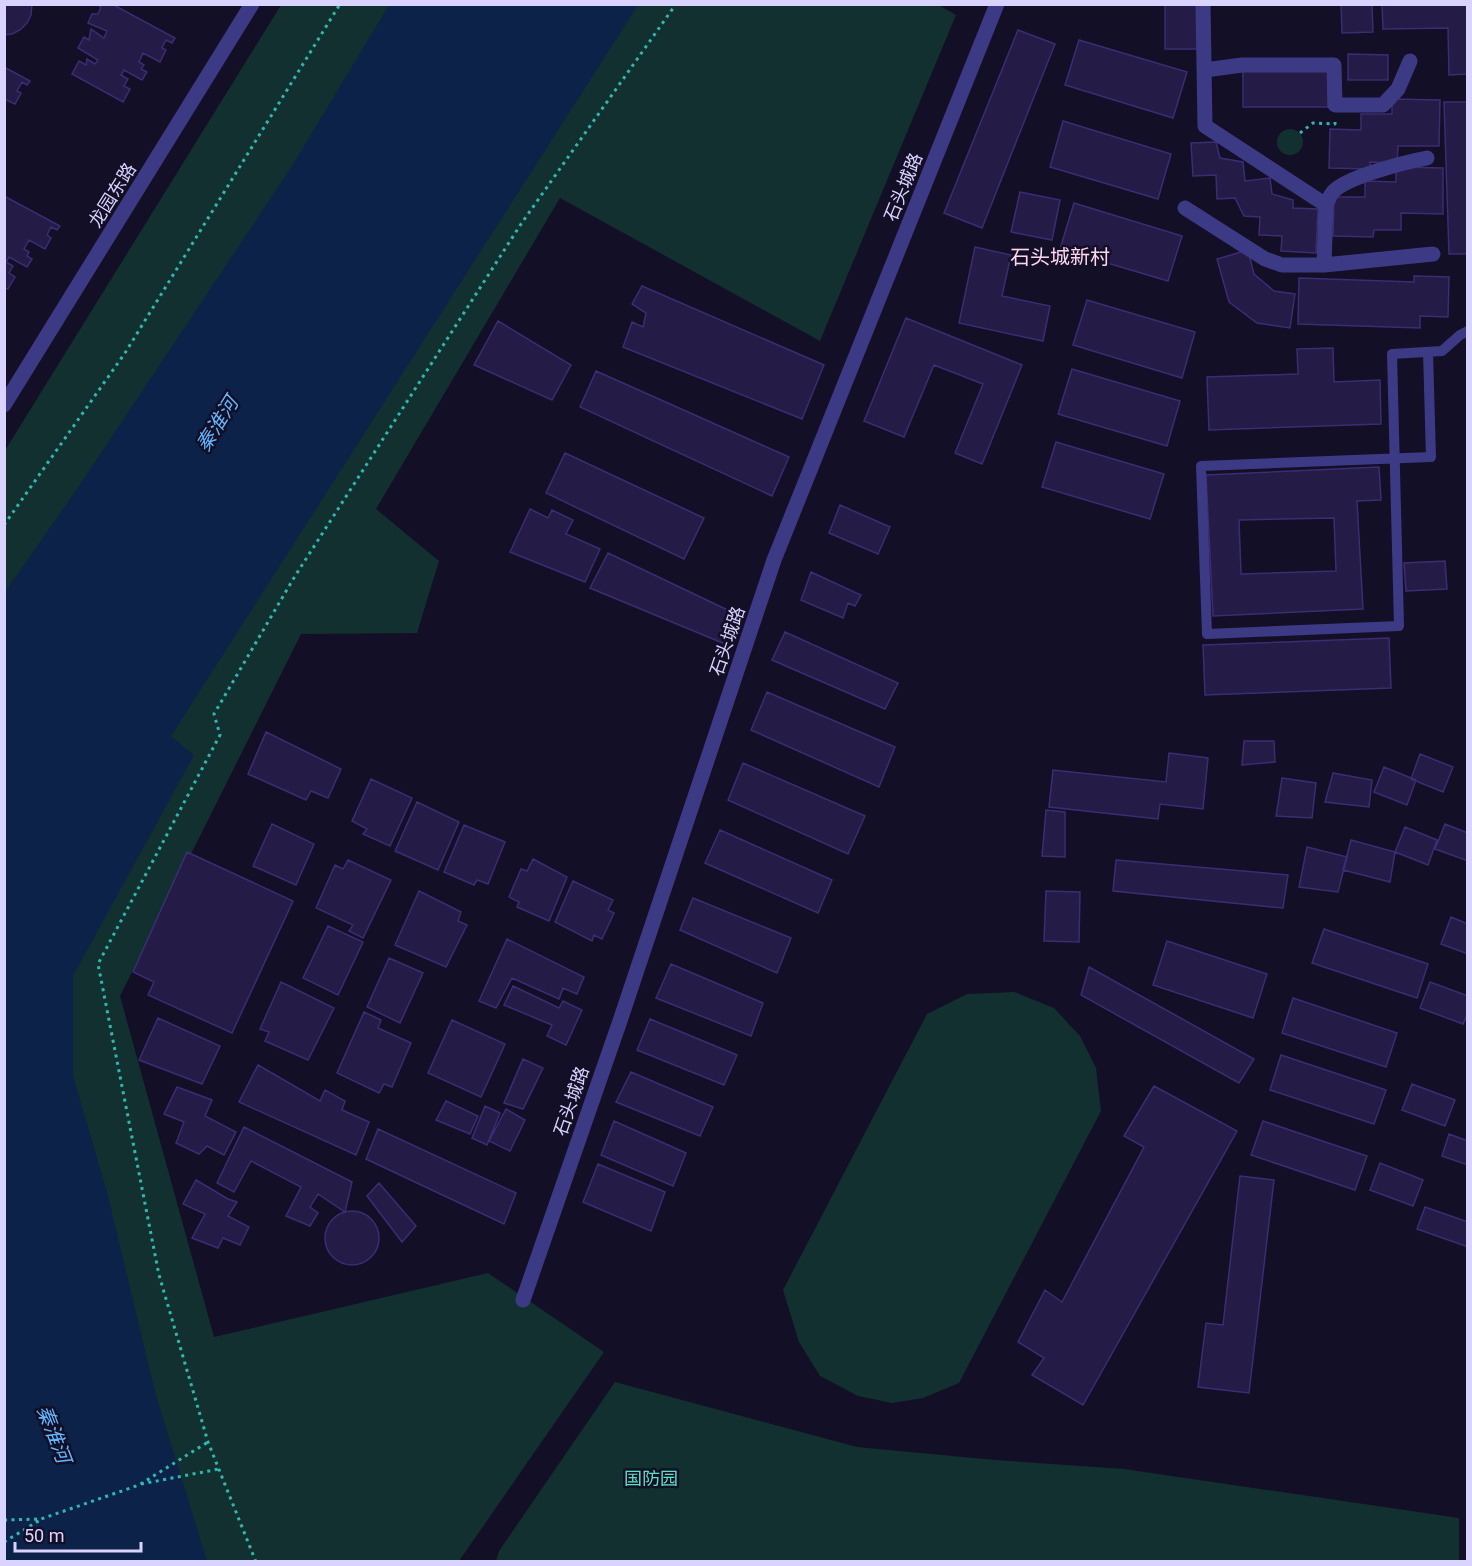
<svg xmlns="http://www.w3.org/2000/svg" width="1472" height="1566" viewBox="0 0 1472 1566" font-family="Roboto,'Noto Sans SC',sans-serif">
  <rect width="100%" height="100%" fill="#130f26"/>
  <path fill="#12302f" d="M937 4 956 15 820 341 560 198 376 509 439 561 417 633 301 634 120 996 214 1337 488 1273 604 1352 459 1561H5L4 452 281 5Z
    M1277 142a13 13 0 1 1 26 0a13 13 0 1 1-26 0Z
    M1014 992 1054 1008 1080 1036 1096 1068 1101 1111 959 1383 923 1398 892 1403 858 1396 820 1376 799 1342 783 1290 927 1014 967 994Z
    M615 1382 857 1447 995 1460 1124 1469 1459 1518V1561H496L499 1551Z"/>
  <path fill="#0c2248" d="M389 5H638L171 736 194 755 73 976V1076L107 1192 155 1392 207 1561H5V592L79 486 292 166Z"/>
  <path fill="#241b47" stroke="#3b2d73" stroke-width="1.5" fill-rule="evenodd" d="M4 4H32L31 15 27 23 20 30 12 34 4 35Z
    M96 4H112L175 38 172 43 166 40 162 48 166 50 160 62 143 53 139 62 144 65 141 69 147 72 142 80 124 70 121 75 128 79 124 86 130 89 123 102 72 74 79 61 86 65 87 59 95 64 98 60 78 48 84 37 89 40 91 29 104 38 107 31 88 23 92 14H98L101 7Z
    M1165 4H1198V49H1165Z
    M1341 4H1372L1373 32 1342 33Z
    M1382 4H1468V74L1449 75 1448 28 1383 29Z
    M1018 30 1055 44 982 228 944 213Z
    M1079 40 1187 72 1173 118 1065 85Z
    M1348 54 1388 55V80H1348Z
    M4 67 30 81 27 85 22 82 17 91 21 93 15 104 4 99Z
    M1243 71H1328V107H1243Z
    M1392 99 1440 100 1439 146H1398L1397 163 1370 162V169L1329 168 1330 129 1361 130V114H1392Z
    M1444 102H1468V254H1449Z
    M1063 121 1171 154 1158 199 1050 167Z
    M1216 142 1220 158 1243 162 1245 181 1270 178 1272 194 1293 200V208L1318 209 1316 253 1281 251 1282 236 1259 235 1260 217 1244 216 1235 198 1217 199 1216 175 1193 176 1191 143Z
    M1396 167 1443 168V214L1401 213V230H1374L1373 237 1333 236 1334 197H1365V181L1396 182Z
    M1020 192 1060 200 1052 240 1011 232Z
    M4 196 60 226 57 230 51 227 47 235 51 238 45 249 29 240 24 249 29 252 27 256 32 259 27 267 9 257 6 262 13 266 9 273 15 277 8 289 4 288Z
    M1074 203 1182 236 1168 281 1060 249Z
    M975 247 1011 255 1002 296 1050 306 1043 341 959 323Z
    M1248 250 1254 274 1274 291 1295 294 1290 328 1257 323 1229 302 1217 259Z
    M1414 276 1449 277 1448 317 1420 316V328L1298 324 1299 278 1414 282Z
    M642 286 824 365 802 419 623 347 632 322 643 327 646 313 632 304Z
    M1087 300 1195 332 1182 378 1073 345Z
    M906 318 1022 365 982 464 955 453 983 384 934 365 904 437 864 421Z
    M498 321 571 365 552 400 474 365Z
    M1333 348 1334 382 1380 380 1381 424 1209 430 1207 377 1298 374 1297 349Z
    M1072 369 1180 401 1167 446 1058 414Z
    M596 371 789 457 772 496 580 407Z
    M1056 442 1164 474 1150 519 1042 487Z
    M565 453 704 518 684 559 546 493Z
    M1379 467 1381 500 1357 501 1363 609 1213 616 1206 475ZM1334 518 1336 571 1241 574 1239 520Z
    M840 505 890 527 878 554 829 533Z
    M530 509 548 518 552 510 573 520 566 534 600 549 585 582 510 552Z
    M608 553 736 614 725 644 590 588Z
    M1445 561 1447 589 1406 591 1404 563Z
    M811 572 861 595 855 606 848 603 843 618 801 600Z
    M785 632 898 683 885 709 772 660Z
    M1389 638 1391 688 1205 695 1203 645Z
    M767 692 895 747 879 787 751 730Z
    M266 732 341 769 328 798 311 791 306 800 248 774Z
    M1244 741H1274L1275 762 1242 765Z
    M1169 753 1208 758 1203 809 1160 804 1158 819 1049 807 1053 770 1166 782Z
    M1420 754 1453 767 1443 792 1411 779Z
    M743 763 865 816 848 854 728 800Z
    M1384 767 1416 780 1407 805 1374 792Z
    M1333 773 1372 780 1369 807 1325 802Z
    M1282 778 1316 783 1312 818 1276 816Z
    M371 779 412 798 390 846 363 834 367 829 352 821Z
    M417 802 459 822 438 870 395 851Z
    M1046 810 1065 812V857L1042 856Z
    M272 824 314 844 296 885 253 866Z
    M1445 824 1468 833V861L1435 849Z
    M464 825 505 842 488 884 477 880 474 885 444 872Z
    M1405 827 1437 840 1428 865 1395 852Z
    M720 830 832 880 818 913 705 863Z
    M1351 840 1395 852 1390 882 1343 870Z
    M1307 847 1347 857 1338 892 1299 887Z
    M187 852 293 901 232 1033 148 995 154 982 133 972Z
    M533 859 567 877 549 921 517 907 519 902 509 897 521 869 527 871Z
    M348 860 391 880 363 938 349 931 353 925 316 908 335 865 343 869Z
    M1116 860 1288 875 1283 908 1113 891Z
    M573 881 613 900 608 910 614 913 602 939 594 935 592 941 555 922Z
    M419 891 461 912 458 921 467 925 446 967 395 945Z
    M1046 891 1080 892 1079 942 1044 941Z
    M693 898 791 938 777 973 680 930Z
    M1451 917 1468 924V954L1441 944Z
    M328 926 363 942 338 995 303 978Z
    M1324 929 1428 964 1417 998 1312 963Z
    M507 939 584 977 577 994 563 988 559 999 512 978 496 1008 479 1001Z
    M1167 941 1267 974 1253 1018 1153 985Z
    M389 958 423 973 400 1023 367 1007Z
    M671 964 763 1003 751 1036 656 998Z
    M1089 967 1254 1059 1239 1083 1081 995Z
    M281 982 334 1008 308 1060 265 1041 269 1032 260 1029Z
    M1430 982 1468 996V1013L1463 1024 1420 1008Z
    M513 986 559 1008 563 1001 582 1010 566 1045 547 1036 552 1025 504 1005Z
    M1293 998 1397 1033 1386 1067 1282 1033Z
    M364 1012 381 1020 378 1028 411 1043 392 1087 384 1084 379 1093 337 1073Z
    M158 1018 220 1046 202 1084 139 1060Z
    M650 1019 737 1055 724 1085 637 1050Z
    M452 1020 505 1044 481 1097 428 1073Z
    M1281 1055 1386 1090 1374 1124 1270 1090Z
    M523 1059 543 1068 523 1109 504 1103Z
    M258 1065 320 1101 325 1090 345 1101 342 1110 369 1122 356 1155 239 1102Z
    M631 1072 713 1107 700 1136 616 1102Z
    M1412 1084 1455 1100 1445 1126 1402 1110Z
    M1154 1086 1237 1131 1083 1405 1032 1375 1044 1358 1018 1342 1045 1290 1062 1302 1144 1147 1124 1136Z
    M177 1087 212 1100 205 1116 236 1132 224 1155 207 1146 199 1154 176 1143 184 1122 164 1114Z
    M446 1101 478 1116 470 1134 436 1120Z
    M485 1106 500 1113 487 1145 472 1138Z
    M506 1109 525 1120 510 1151 489 1141Z
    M614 1121 686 1153 673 1186 601 1155Z
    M1263 1121 1367 1156 1355 1190 1251 1155Z
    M244 1127 352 1182 345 1212 318 1194 310 1207 318 1213 310 1226 286 1216 301 1187 251 1161 234 1192 217 1183Z
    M378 1129 516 1193 504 1224 366 1159Z
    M1449 1134 1468 1141V1165L1442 1156Z
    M1380 1163 1423 1180 1413 1206 1370 1190Z
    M598 1164 665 1192 651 1231 583 1202Z
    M1240 1176 1274 1180 1249 1393 1198 1387 1206 1323 1223 1325Z
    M196 1180 228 1199 237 1202 228 1216 249 1227 240 1245 223 1238 218 1248 192 1238 205 1214 183 1204Z
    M379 1183 416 1226 402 1242 367 1196Z
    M1425 1207 1468 1222V1247L1417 1229Z
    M325 1238a27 27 0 1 1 54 0a27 27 0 1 1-54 0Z"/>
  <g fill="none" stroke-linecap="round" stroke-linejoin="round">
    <path stroke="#2fb8b0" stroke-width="3" stroke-dasharray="3 4.5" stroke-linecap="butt" d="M1300 133 1313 123 1335 124V120
      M4 525 125 353 340 4
      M141 1484 219 1469
      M4 1520 41 1519 139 1485 208 1442
      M4 1542 40 1520
      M256 1562 208 1442 159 1275 98 964 220 735 214 714 295 576 521 224 676 4"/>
    <path stroke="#3d3a85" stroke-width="10" d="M1428 352 1431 457 1201 466 1207 634 1399 626 1392 354 1442 351 1460 335 1468 331"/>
    <path stroke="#3d3a85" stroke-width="15" d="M1203 4 1205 126 1326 205C1328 201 1330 195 1333 192 1346 177 1406 162 1427 158
      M1205 70 1242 65H1334L1335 105H1383L1398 89 1410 61
      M1326 205 1324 265 1433 254
      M1185 208 1265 259 1282 265H1324"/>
    <path stroke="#3d3a85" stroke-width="15" d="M4 405 252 4
      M523 1300 621 1018 774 560 997 4"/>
  </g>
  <g text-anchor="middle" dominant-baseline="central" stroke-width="5" stroke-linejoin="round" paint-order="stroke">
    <g font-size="18" fill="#d9d4ff" stroke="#130f26">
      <text transform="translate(903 187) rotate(-68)">石头城路</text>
      <text transform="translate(112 195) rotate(-58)">龙园东路</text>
      <text transform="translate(727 641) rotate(-71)">石头城路</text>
      <text transform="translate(571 1101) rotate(-71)">石头城路</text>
    </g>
    <g font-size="18" fill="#5fe0c0" stroke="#130f26">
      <text x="651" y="1478">国防园</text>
    </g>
    <g font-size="20" fill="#ffd6f0" stroke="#130f26">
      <text x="1060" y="257">石头城新村</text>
    </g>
    <g font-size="20" font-style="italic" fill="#62b6ff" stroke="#130f26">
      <text transform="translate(217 424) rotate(-58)">秦淮河</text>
      <text transform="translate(54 1434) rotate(69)">秦淮河</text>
    </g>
  </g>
  <rect width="1472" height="1566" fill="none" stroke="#d9d4ff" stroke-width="12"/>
  <path d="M15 1542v9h126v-9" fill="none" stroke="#d9d4ff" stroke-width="3"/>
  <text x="24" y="1542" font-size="18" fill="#d9d4ff" stroke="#130f26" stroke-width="4.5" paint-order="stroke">50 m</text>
</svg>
